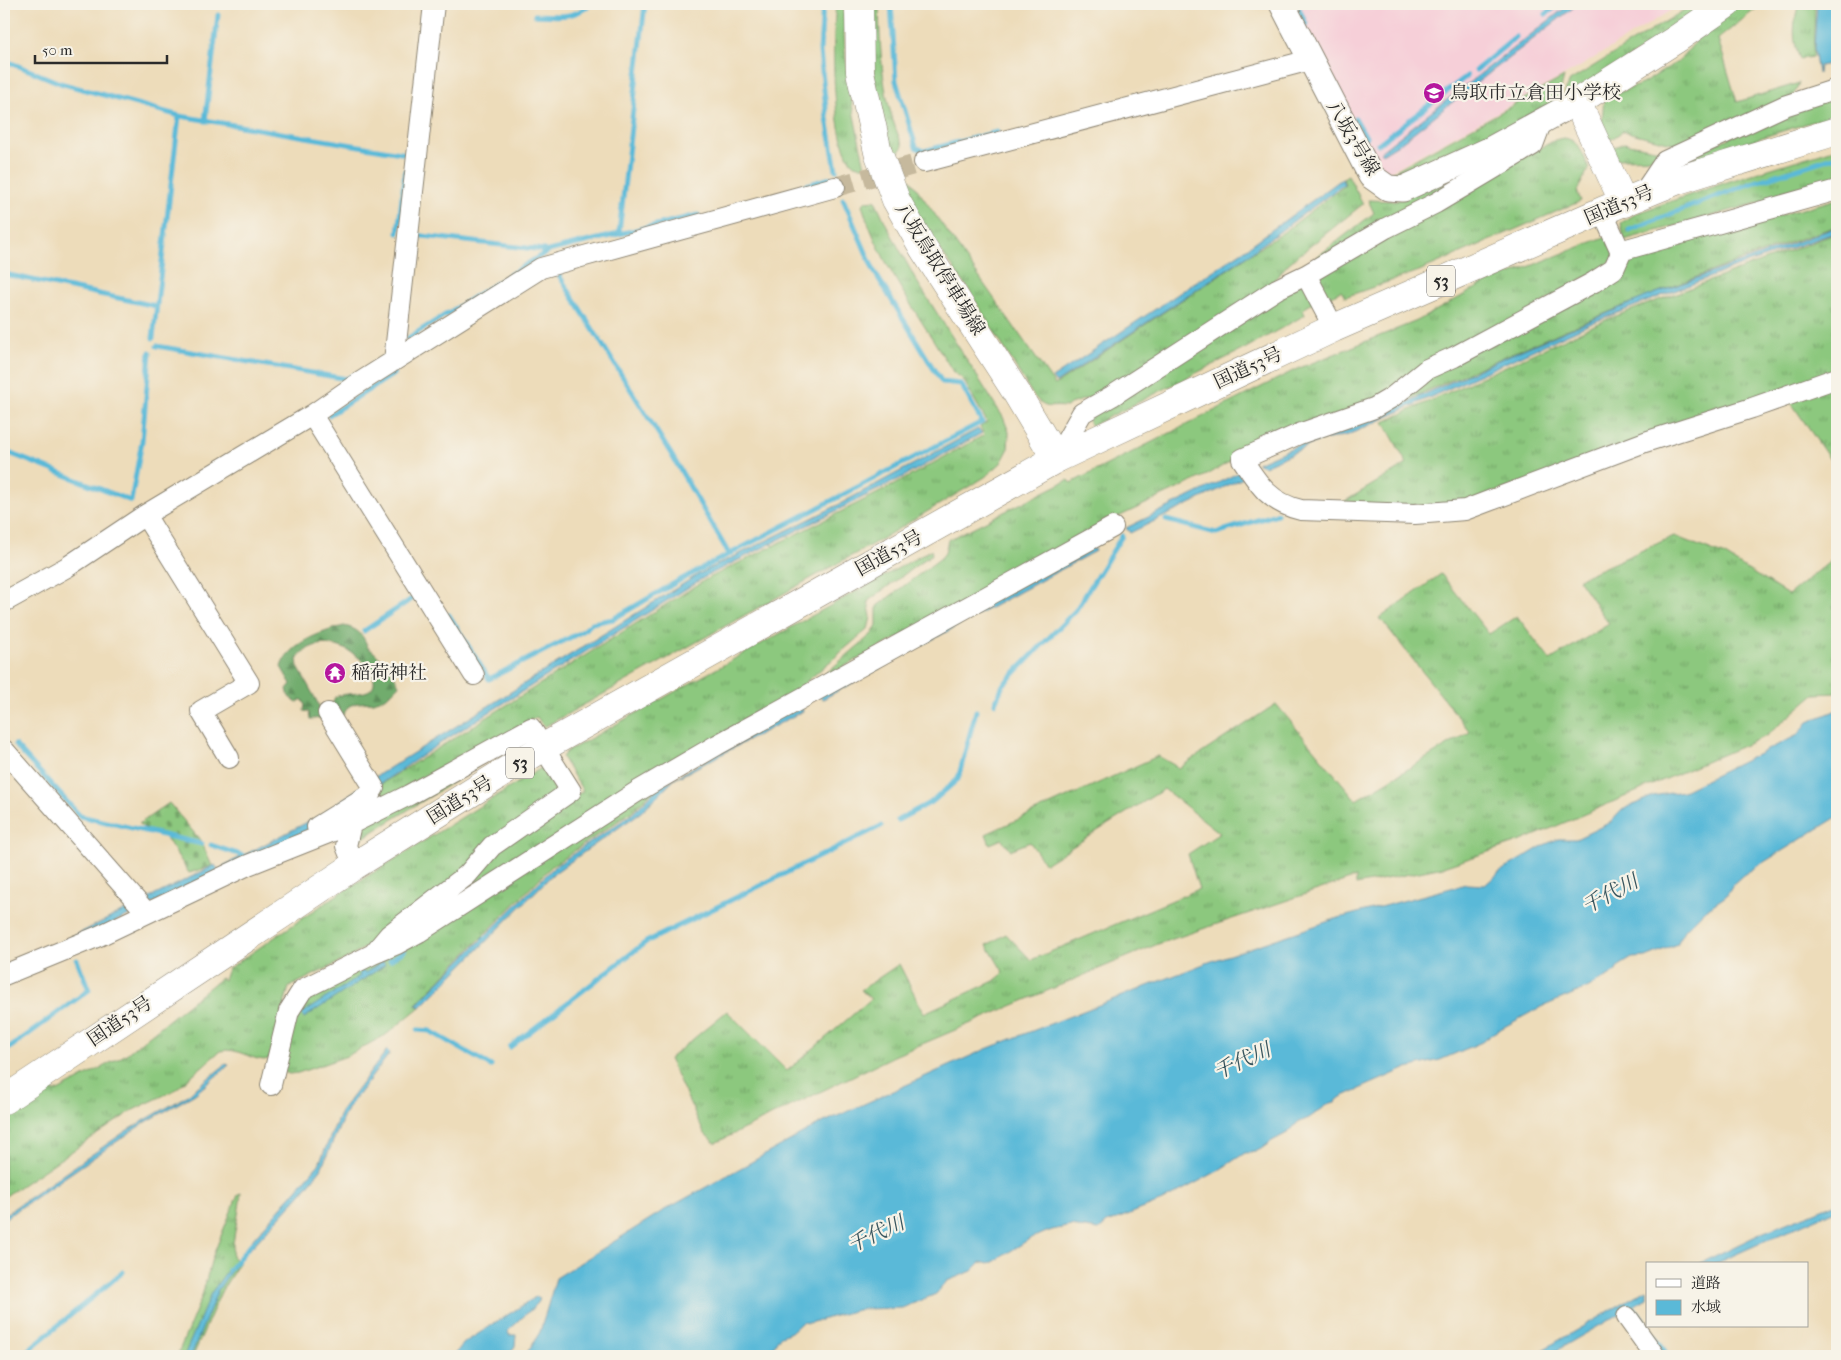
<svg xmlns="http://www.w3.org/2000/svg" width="1841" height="1360" viewBox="0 0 1841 1360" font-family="'IM FELL French Canon','Noto Serif JP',serif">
  <defs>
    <pattern id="grass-tufts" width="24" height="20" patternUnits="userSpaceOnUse" patternTransform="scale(1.25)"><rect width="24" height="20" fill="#8cc87e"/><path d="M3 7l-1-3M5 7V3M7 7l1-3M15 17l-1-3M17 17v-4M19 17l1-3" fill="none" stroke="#73a367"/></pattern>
    <pattern id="forest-firs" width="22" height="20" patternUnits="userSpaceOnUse" patternTransform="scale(1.25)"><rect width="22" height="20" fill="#71ac6d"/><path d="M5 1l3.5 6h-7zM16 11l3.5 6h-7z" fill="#5d8c5a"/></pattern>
    <pattern id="cemetery-stones" width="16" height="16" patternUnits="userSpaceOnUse" patternTransform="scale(1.25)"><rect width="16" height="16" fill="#8cc87e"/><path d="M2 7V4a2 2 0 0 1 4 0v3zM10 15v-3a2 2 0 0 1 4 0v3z" fill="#73a367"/></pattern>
  </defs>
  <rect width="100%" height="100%" fill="#f7f3e8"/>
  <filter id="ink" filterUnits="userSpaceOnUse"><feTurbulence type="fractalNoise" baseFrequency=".02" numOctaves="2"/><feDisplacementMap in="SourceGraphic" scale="10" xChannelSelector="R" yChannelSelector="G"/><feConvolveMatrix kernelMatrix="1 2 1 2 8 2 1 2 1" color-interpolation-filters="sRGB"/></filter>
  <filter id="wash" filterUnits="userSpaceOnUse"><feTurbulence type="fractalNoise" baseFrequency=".0096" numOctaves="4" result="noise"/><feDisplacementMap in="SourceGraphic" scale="20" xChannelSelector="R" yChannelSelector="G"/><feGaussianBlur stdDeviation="1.12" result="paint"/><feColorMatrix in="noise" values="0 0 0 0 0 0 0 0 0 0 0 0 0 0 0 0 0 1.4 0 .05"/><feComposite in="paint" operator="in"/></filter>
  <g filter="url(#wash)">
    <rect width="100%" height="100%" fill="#eddcba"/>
    <path fill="#f6cfd8" d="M1293 4H1681L1578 68 1385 174 1377 167Z"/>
    <path fill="url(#grass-tufts)" stroke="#5c7a54" d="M836 4H844C842 61 852 110 865 166 860 166 855 167 851 162 831 134 832 39 836 4Z
      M872 4H879C880 52 882 102 903 146L898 153 887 158C876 107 871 56 872 4Z
      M1694 4H1709L1562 103 1568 82Z
      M1738 4H1762L1718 39 1737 102 1799 83 1793 96 1688 147 1623 131 1609 141 1602 122 1604 98 1642 84 1679 61 1703 33Z
      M1799 4H1815L1813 57 1800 59C1792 42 1793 22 1799 4Z
      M1564 77 1557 105 1402 178 1385 176Z
      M1837 95V114L1667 167 1793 108Z
      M1563 138C1579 139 1583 155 1589 168L1577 191 1581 201 1419 271 1345 297 1341 291 1325 299 1314 276 1555 140Z
      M1624 143 1670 152 1663 158 1616 159 1610 149Z
      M1524 146 1309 263 1374 213 1368 200 1396 201Z
      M1837 148V181L1624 240 1621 223 1637 213 1733 180Z
      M1348 175 1363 204 1289 263 1266 289 1110 391 1070 404 1067 407C1046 405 1046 412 1031 392L967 287 898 191 910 179 1055 385 1288 229 1345 185 1343 178Z
      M1837 199V226C1667 284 1509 352 1347 428L1313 437 1420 382 1627 259Z
      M875 200 888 228 916 280 1003 417 1009 432 1008 450 1001 463 985 477 878 541 544 727 537 717 415 785 327 826 378 786 705 580 890 487 984 435 980 427 987 422 963 379 953 372C921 318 880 265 862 205L866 201Z
      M1837 233V369L1460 505 1337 506 1407 464 1384 422 1608 319Z
      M1607 236 1615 259 1396 391 1242 454 1209 474 1118 517 1094 533 817 681 872 634 877 625V606L941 558 945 553 948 540 1068 480 1071 483 1297 369 1417 321 1480 286Z
      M1303 282 1316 301 1303 309 1305 315 1246 348 1091 426 1087 418Z
      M1837 383V470L1790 401Z
      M1674 536 1725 556 1788 595 1837 556V693L1815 694 1766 736 1524 840 1443 867 1356 885V877L1158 944 1089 973 894 1056 715 1143 704 1133 669 1059 727 1011 787 1071 871 999 861 990 899 964 924 1013 994 981 1004 973 987 945 1006 934 1031 960 1199 889 1188 854 1220 833 1164 789 1045 864 1030 842 1010 850 1002 839 990 844 986 834 1158 756 1179 768 1276 704 1356 800 1470 732 1380 618 1441 574 1489 634 1517 616 1550 660 1609 624 1578 579Z
      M931 550 932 554 868 601 871 617 868 629 785 700 448 910 441 901 533 822 583 791 562 757 566 752Z
      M546 765 559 783V793L394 928 352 956 289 987 269 1059C256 1064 238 1046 220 1051L175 1090 133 1110 4 1197V1120L53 1087 54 1093 125 1055 221 978 224 980 228 969 334 897Z
      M477 767 358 841 355 842 362 825Z
      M665 780 631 812 552 866 415 1005 420 1007 387 1034 347 1056 298 1073 289 1074 282 1071 294 1010 306 994Z
      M241 1193C239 1215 233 1235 232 1256L239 1263 221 1292 193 1356H177L202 1296 212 1258 238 1194Z"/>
    <path fill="url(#forest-firs)" stroke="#4e6c4c" d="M344 626C358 629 363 634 368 648 377 652 396 676 399 685L387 697 374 702 357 703 349 706 342 716 334 715 330 709 335 697C346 692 365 695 371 689 389 672 326 619 297 659L298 667 326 718 310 719 309 712 304 711 305 704 302 699 297 703 289 697 287 689 291 684 281 667C288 643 321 632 344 626Z"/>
    <path fill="url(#cemetery-stones)" stroke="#5c7a54" d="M169 803 201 841 212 866 189 873 163 833 148 830 139 824Z"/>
    <path fill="#5ab9d8" stroke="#427282" d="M1570 4H1578L1400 143 1382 154 1380 152Z
      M1817 4H1837V69L1834 63 1819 66 1818 74 1814 48Z
      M1342 179 1344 184 1248 255 1056 383 1052 378 1244 250Z
      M1837 227V232L1736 267 1594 322 1348 435 1319 441 1264 466 1257 463 1317 437 1347 430 1505 357 1648 296Z
      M978 429 982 433 905 476 705 577 445 740 324 822 225 869 223 866 319 816 375 777 699 574 836 506Z
      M1240 472 1243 478 1130 533 1126 528Z
      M1092 545 1095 551 823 699 817 695Z
      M801 705 803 711 675 779 641 812 553 874 421 1007 416 1005 554 867 632 814 659 787Z
      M1837 710V817L1743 875 1733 884 1726 896 1704 911 1685 930 1677 944 1646 957 1632 958 1619 966 1615 972 1587 988 1537 1009 1493 1033 1482 1042 1440 1060 1407 1068 1341 1097 1335 1102 1330 1103 1309 1118 1297 1123 1289 1132 1272 1141 1261 1149 1255 1152 1245 1153 1216 1172 1162 1201 1107 1223 1099 1230 1071 1226 1052 1230 1031 1238 995 1261 989 1264 981 1262 972 1271 947 1281 936 1294 902 1308 861 1309 809 1323 802 1322 791 1332 779 1337 771 1351 751 1356H525L540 1332 556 1278 661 1212 822 1123 986 1049 1209 962 1335 919 1466 884 1485 885 1501 871 1544 845 1558 839H1576L1611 822 1622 810 1653 796 1683 791 1798 735 1808 722Z
      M215 865 219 871 82 938 50 948Z
      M383 961 385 965 304 1018 301 1014 360 976 359 974 362 971 365 973Z
      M387 1050 390 1053 347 1109 321 1169 301 1194 250 1249 246 1247 319 1164 341 1111Z
      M226 1064 229 1065 195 1094 141 1125 4 1219V1215L126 1131 185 1097Z
      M1837 1203V1209L1714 1264H1698L1764 1232Z
      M232 1264 233 1268 218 1290 191 1356H184L211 1293Z
      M1647 1289V1298L1547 1356H1532Z
      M537 1296 540 1299 538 1303 508 1331 509 1335H516L515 1346 508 1356H453L464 1343Z"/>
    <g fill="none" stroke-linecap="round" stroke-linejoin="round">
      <path stroke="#5ab9d8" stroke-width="5" d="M823 4 820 51 827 118 836 170
        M891 4 896 81 916 147 924 151 997 132
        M1297 4 1306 24
        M1546 14 1560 4
        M535 15C556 16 574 19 591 4
        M4 60 60 83 180 116 407 154V160
        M1476 70 1516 37
        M1355 118 1366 137
        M205 121 218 15
        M1378 144 1467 76
        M803 186 831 178
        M1629 230 1749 184 1837 156
        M414 232V235L544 250 545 254
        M398 233 405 171
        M619 233 645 4
        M557 272 671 454 729 554
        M4 274 156 306
        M153 338 179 116
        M408 338 548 251 698 215
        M157 346 347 379 352 376
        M329 415 394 374
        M4 451 131 501 142 441 150 352
        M1166 520 1216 533 1277 514
        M449 615 489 679 583 631 592 623 613 619 680 580 982 422 961 384 942 382 933 368 874 271 843 199
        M364 631 413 598
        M995 703 1003 685 1076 610 1122 536
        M15 745 80 816 202 844
        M898 820 933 801 958 779 976 711
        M211 845 247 857
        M390 960 404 951
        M418 1030 430 1031 491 1066
        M510 1047 646 942 881 826
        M4 1052 89 990 77 960
        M229 1270 251 1244
        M1634 1308 1668 1356
        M21 1356 123 1272"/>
    </g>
  </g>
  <g filter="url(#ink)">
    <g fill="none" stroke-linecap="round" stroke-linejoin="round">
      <path stroke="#c6b99d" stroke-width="20" stroke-dasharray="20 10" stroke-linecap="butt" d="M835 187 924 162"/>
      <g stroke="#8c8472" stroke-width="22">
        <path id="minor" d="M924 162 1310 60
          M1642 195 1665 161 1784 106 1837 89
          M1602 211 1621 253 1614 269 1594 282 1454 357 1427 369 1391 398 1374 408 1299 434 1242 459C1259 485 1270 503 1301 510L1415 514 1465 510 1645 442 1752 408 1837 378
          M1620 251 1837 190
          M1306 275 1334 328
          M394 361 434 4
          M312 415 474 675
          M1056 459 1082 413 1112 396 1277 289 1306 275 1386 228 1436 203 1533 145 1542 121
          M145 515 249 683 201 711 229 758
          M4 602 67 567 145 515 312 415 354 386 541 268 835 187
          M4 750 147 913
          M317 827 370 794 374 788 328 713
          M373 954 397 944 419 932 638 791 717 745 1113 527
          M4 975 99 936 248 865 351 824 346 846 354 866
          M271 1085 289 1011 303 989 373 954 389 935 467 875 492 846 571 791 531 728 409 795 351 824
          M1627 1317 1655 1356"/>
      </g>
      <g stroke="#8c8472" stroke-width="27">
        <path id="tertiary" d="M1282 4 1371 176 1388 188 1403 189 1489 150 1577 102"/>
      </g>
      <g stroke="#8c8472" stroke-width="29">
        <path id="secondary" d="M859 4 860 72 878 152 896 200 923 248 1016 392 1056 459
          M1624 203 1577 102 1675 40 1727 4"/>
      </g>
      <g stroke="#8c8472" stroke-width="29">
        <path id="trunk" d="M4 1100 354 866 544 747 1056 459 1334 328 1602 211 1678 180 1837 131"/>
      </g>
      <use href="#minor" stroke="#fff" stroke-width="20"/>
      <use href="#tertiary" stroke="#fff" stroke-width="25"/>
      <use href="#secondary" stroke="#fff" stroke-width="28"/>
      <use href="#trunk" stroke="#fff" stroke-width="28"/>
    </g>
  </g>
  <defs>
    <g id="school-disc" transform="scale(1.125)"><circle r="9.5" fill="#b5179e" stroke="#f7f3e8"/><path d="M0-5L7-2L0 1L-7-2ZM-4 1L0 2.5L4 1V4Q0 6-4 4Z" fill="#fff"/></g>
    <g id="temple-disc" transform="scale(1.125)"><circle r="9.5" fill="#b5179e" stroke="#f7f3e8"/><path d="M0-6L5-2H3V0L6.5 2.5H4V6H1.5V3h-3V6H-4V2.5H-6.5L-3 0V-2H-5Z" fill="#fff"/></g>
  </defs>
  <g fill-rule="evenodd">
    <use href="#school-disc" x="1434" y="93"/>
    <use href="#temple-disc" x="335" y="673"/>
  </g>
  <g text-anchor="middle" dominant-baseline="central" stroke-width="4.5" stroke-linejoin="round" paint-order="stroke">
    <g fill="#f7f3e8" stroke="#686764" stroke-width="1">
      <rect x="1427" y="265.5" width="28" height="31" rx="4"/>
      <rect x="506" y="747.5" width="28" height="31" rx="4"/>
    </g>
    <g font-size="18" font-weight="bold" fill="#2b2b2b">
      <text x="1441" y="281">53</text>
      <text x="520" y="763">53</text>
    </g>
    <g font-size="19" fill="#2b2b2b" stroke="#f7f3e8" text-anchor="start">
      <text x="1450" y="93">鳥取市立倉田小学校</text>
      <text x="351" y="673">稲荷神社</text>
    </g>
    <g font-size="19" fill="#2b2b2b" stroke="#f7f3e8">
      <text transform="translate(1353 138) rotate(59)">八坂3号線</text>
      <text transform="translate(1619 205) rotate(-23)">国道53号</text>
      <text transform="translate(940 269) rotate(58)">八坂鳥取停車場線</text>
      <text transform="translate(1248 368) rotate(-25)">国道53号</text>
      <text transform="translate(889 553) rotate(-29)">国道53号</text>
      <text transform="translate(460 800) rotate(-32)">国道53号</text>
      <text transform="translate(120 1021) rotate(-34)">国道53号</text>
    </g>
    <g font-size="20" font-style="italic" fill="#39565f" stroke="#f7f3e8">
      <text transform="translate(1610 894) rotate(-28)">千代川</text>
      <text transform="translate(1242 1061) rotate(-24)">千代川</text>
      <text transform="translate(876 1234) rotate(-25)">千代川</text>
    </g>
  </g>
  <rect width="1841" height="1360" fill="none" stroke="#f7f3e8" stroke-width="20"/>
  <rect x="1646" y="1262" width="162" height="65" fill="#f7f3e8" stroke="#a5a39c"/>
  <rect x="1656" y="1279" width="25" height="8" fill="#ffffff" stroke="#a5a39c"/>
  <text x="1691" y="1288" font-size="15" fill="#2b2b2b">道路</text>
  <rect x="1656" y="1300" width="25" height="15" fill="#5ab9d8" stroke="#a5a39c"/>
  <text x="1691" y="1312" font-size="15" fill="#2b2b2b">水域</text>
  <path d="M35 55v8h132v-8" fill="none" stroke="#2b2b2b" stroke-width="2.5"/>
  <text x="42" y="55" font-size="15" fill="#2b2b2b" stroke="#f7f3e8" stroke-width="4" paint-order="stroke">50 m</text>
</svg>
